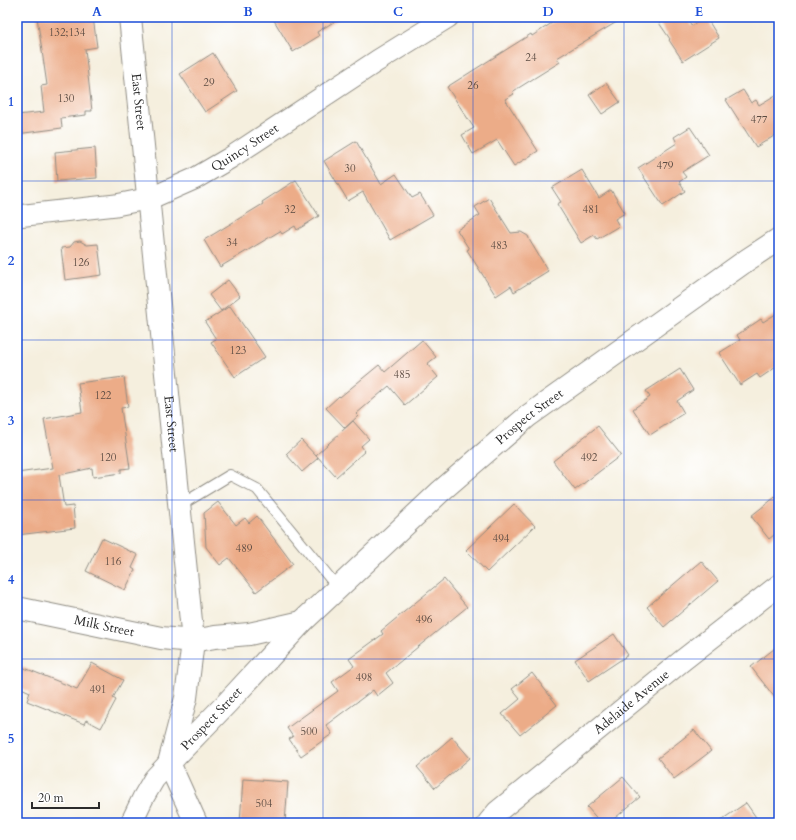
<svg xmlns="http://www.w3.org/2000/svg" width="796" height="840" viewBox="0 0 796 840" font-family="Cardo,serif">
  <rect width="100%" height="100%" fill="#fff"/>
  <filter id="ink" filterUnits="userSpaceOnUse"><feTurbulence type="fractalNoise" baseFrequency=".025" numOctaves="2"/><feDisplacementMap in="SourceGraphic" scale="8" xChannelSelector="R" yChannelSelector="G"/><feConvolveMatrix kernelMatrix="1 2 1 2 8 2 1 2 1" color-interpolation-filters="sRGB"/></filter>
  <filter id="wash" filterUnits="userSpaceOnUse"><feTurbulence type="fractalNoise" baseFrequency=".012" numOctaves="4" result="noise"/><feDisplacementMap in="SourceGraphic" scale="16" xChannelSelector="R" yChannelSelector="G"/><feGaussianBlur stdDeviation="0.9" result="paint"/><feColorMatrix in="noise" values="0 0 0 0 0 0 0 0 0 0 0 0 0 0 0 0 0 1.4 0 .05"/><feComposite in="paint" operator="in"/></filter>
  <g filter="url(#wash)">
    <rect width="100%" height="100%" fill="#f5efde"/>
    <g id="blocks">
      <path fill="#ecac88" d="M37 17H93L97 47 85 49 92 111H86V115L61 118 62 128 17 134V115L44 112 41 86 47 85Z
        M272 17H342L317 32 319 36 293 52Z
        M561 17H625L557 58 560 62 512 92 514 94 505 99 538 151 514 166 497 140 473 154 462 135 474 128 447 87 531 34 532 36Z
        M655 17H686L692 26 706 17 719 38 683 61 669 40 670 39Z
        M213 53 237 91 205 112 180 74Z
        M606 83 620 102 602 114 589 95Z
        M743 90 751 103 756 100 759 105 779 93V133L756 147 726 100Z
        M690 127 709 155 682 172 686 177 679 182 685 191 663 206 638 168 677 143 674 137Z
        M356 141 381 184 396 174 412 198 420 194 433 215 390 240 363 192 348 201 324 161Z
        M95 148 97 178 57 181 55 152Z
        M582 170 599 198 611 190 625 213 615 219 619 226 597 239 594 235 581 243 557 204 561 202 552 188Z
        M296 180 319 216 297 230 295 226 282 234 280 231 220 267 204 240 263 204 262 202Z
        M489 198 511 233 521 232 528 236 530 241 548 271 514 292 511 286 496 296 467 250 469 249 457 230 480 215 475 207Z
        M80 241 87 245 98 244 102 275 65 280 61 248 70 247 74 242Z
        M228 280 240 296 221 311 209 295Z
        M230 306 265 357 235 377 211 342 216 339 205 322Z
        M779 312V365L760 378 757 374 740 385 719 353 740 340 737 335 761 319 763 322Z
        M422 340 436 357 427 364 438 377 405 405 389 386 356 414 358 416 345 428 326 408 339 396 340 397 379 365 385 372Z
        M680 369 693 390 677 401 684 413 650 435 633 409 650 397 646 391Z
        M124 377 128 407 121 408 130 468 121 469V473L93 477 92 468 59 475 64 507 73 506 75 528 17 535V473L53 468 44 419 82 412 78 383Z
        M353 421 369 439 361 446 365 451 336 477 316 455Z
        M598 426 621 455 575 490 553 461Z
        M301 440 318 458 302 472 286 454Z
        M779 494V531L769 539 751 516Z
        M218 502 236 525 245 518 249 523 257 516 293 564 256 592 229 558 220 565 206 547 204 513Z
        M514 504 535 526 487 572 466 550Z
        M102 538 138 555 132 568 135 570 125 590 86 571Z
        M701 561 718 581 664 627 647 607Z
        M444 579 467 607 386 673 393 683 377 696 373 690 326 725 332 734 301 756 289 739 293 737 287 728 338 691 332 682 354 666 349 659 383 634 381 631Z
        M614 634 628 655 589 681 575 660Z
        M779 645V703L751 667Z
        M92 663 123 680 113 698 116 700 101 728 86 720 84 724 27 701 30 692 17 686V665L77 689Z
        M532 673 557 705 520 735 502 714 520 699 512 689Z
        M694 730 711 751 674 779 658 758Z
        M452 737 470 758 435 788 417 767Z
        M623 777 640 797 609 823H601L587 807Z
        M243 779 288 782 285 823H240Z
        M746 803 760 823H717Z"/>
    </g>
  </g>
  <g filter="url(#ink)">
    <use href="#blocks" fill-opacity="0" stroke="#908d84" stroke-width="1"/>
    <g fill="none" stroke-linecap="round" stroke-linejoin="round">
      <g stroke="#908d84" stroke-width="12">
        <path id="lane" d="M179 506 230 475 257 489 338 588"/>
      </g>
      <g stroke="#908d84" stroke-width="23">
        <g id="street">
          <path id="s1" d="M17 216 116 205 151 198 194 179 230 158 377 61 448 17"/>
          <path d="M131 823 143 798 154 779 169 763"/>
          <path id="s2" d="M488 823 497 812 683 660 779 585"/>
        </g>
      </g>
      <g stroke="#908d84" stroke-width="24">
        <g id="secondary">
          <path id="s3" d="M130 17 193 641 186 698 169 763 196 823"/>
          <path id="s4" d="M17 608 161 638 193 641 215 637 249 634 302 622"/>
          <path id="s5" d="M170 762 227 703 302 622 441 491 528 416 747 260 779 239"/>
        </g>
      </g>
      <use href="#lane" stroke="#fff" stroke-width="10"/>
      <use href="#street" stroke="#fff" stroke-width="21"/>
      <use href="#secondary" stroke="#fff" stroke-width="22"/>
    </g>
  </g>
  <path fill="none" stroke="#1d4ed8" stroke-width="1" stroke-opacity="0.55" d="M172 17V823M323 17V823M473 17V823M624 17V823M17 181H779M17 340H779M17 500H779M17 659H779"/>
  <g text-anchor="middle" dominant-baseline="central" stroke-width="3" stroke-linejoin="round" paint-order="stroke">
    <g font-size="11" fill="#5b4b42">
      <text x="67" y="32">132;134</text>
      <text x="531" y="57">24</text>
      <text x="209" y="82">29</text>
      <text x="473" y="85">26</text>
      <text x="66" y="98">130</text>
      <text x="759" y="119">477</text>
      <text x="665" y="165">479</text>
      <text x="350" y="168">30</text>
      <text x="290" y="209">32</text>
      <text x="591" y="209">481</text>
      <text x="232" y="242">34</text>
      <text x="499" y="245">483</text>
      <text x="81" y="262">126</text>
      <text x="238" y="350">123</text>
      <text x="402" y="374">485</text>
      <text x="103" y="395">122</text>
      <text x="108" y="457">120</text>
      <text x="589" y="457">492</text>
      <text x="501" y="538">494</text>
      <text x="244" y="548">489</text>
      <text x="113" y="561">116</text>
      <text x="424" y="619">496</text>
      <text x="364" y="677">498</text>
      <text x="98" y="689">491</text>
      <text x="309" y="731">500</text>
      <text x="264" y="803">504</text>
    </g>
    <g font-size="13" fill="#2b2b2b" stroke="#fff">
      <text stroke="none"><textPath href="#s3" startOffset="85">East Street</textPath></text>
      <text stroke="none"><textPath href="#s1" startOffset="242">Quincy Street</textPath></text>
      <text stroke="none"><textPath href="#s5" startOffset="499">Prospect Street</textPath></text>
      <text stroke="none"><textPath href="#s3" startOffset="409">East Street</textPath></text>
      <text stroke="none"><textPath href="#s4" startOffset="89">Milk Street</textPath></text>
      <text stroke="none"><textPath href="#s2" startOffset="188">Adelaide Avenue</textPath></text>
      <text stroke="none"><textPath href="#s5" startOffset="60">Prospect Street</textPath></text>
    </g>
  </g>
  <rect width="796" height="840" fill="none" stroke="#fff" stroke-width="44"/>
  <path d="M32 802v6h67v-6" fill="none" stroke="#2b2b2b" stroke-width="2"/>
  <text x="38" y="802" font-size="12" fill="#2b2b2b" stroke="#ffffff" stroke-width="3" paint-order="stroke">20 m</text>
  <rect x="22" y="22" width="752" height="796" fill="none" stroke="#1d4ed8" stroke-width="1.5"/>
  <g font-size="13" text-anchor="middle" font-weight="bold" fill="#1d4ed8">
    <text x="97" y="16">A</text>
    <text x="248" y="16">B</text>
    <text x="398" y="16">C</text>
    <text x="548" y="16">D</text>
    <text x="699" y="16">E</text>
    <text x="11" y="106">1</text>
    <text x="11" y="265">2</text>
    <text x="11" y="425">3</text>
    <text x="11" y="584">4</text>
    <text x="11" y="743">5</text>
  </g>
</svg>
